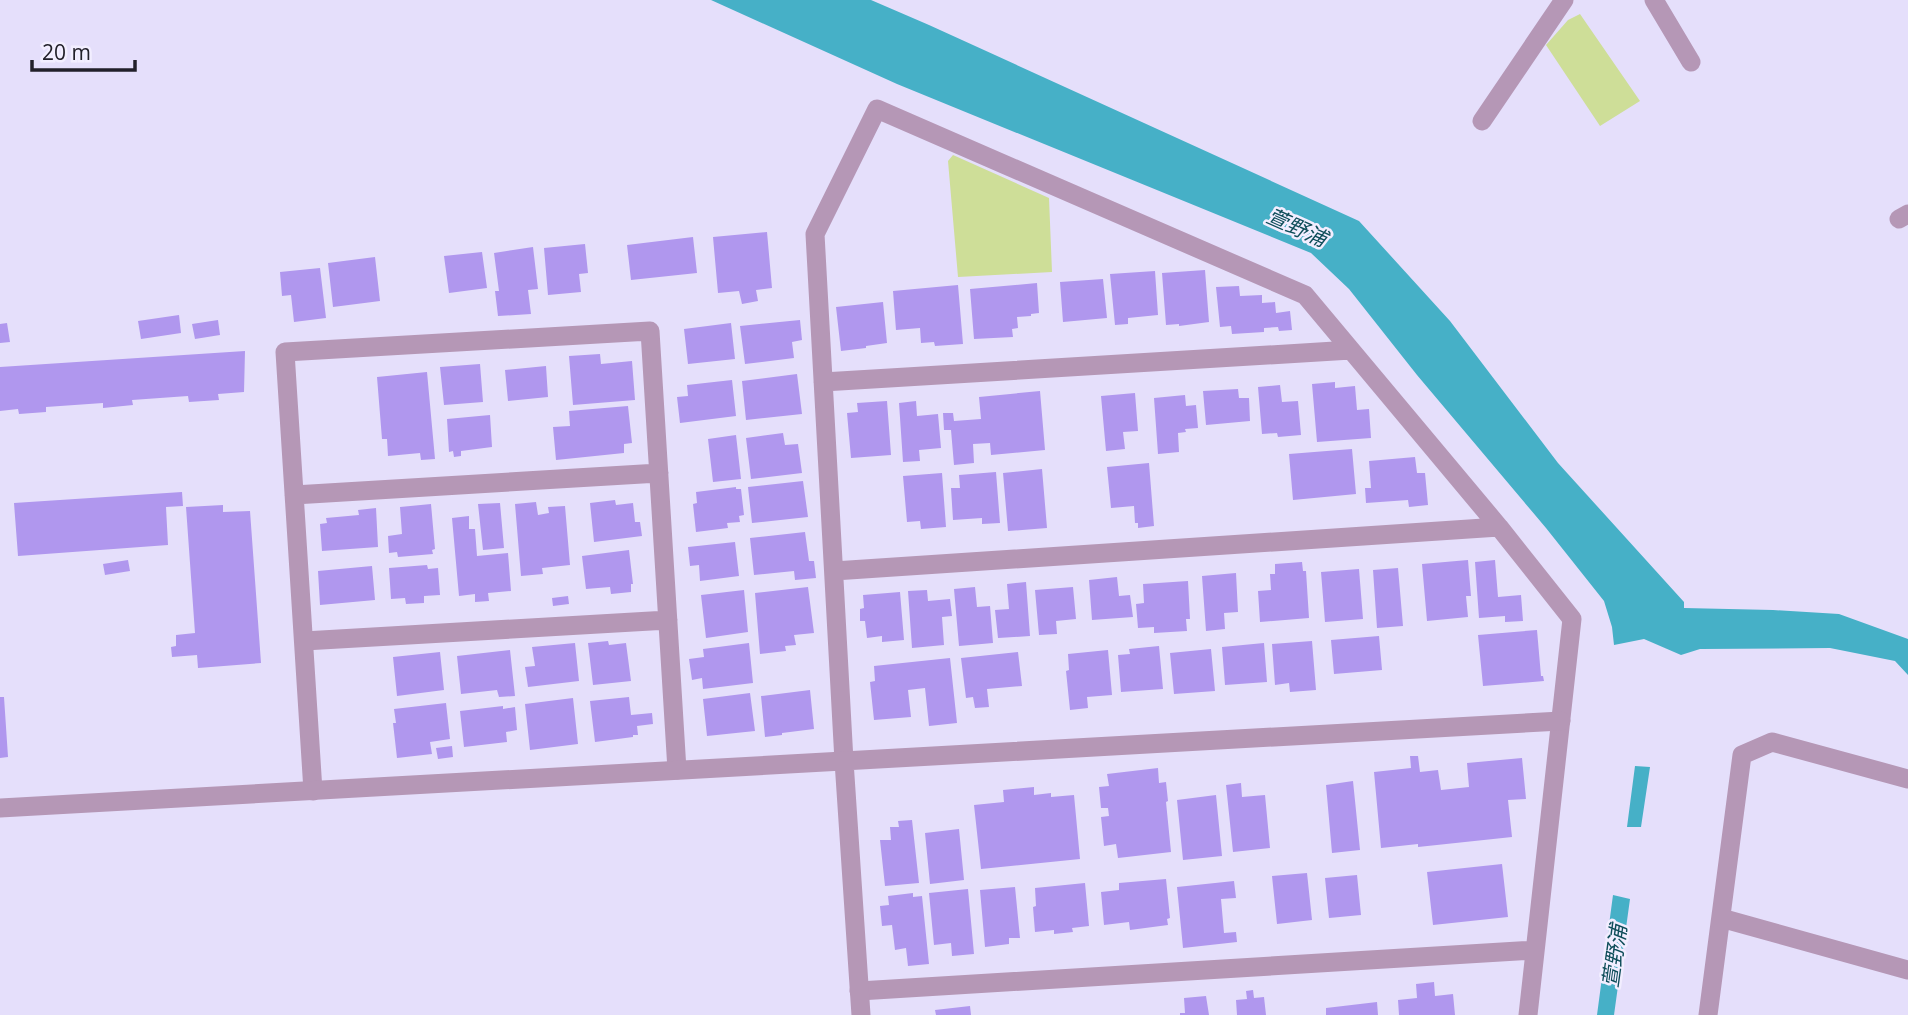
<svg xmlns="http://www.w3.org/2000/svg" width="1908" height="1015" viewBox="0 0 1908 1015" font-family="'Open Sans','Noto Sans JP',sans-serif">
  <rect width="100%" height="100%" fill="#e5dffb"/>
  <path fill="#cede98" d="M1580 14 1640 101 1600 126 1546 45 1568 20Z
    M953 155 1049 198 1052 272 958 277 948 161Z"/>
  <path fill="#46b0c7" d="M711 0H871L929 25 1359 221 1450 321 1558 463 1684 602V608L1773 610 1839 614 1908 639V675L1895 661 1830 648 1700 649 1681 655 1644 639 1614 645 1612 627 1604 601 1546 528 1417 375 1349 289 1311 253 897 84Z
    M1635 766 1650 767 1641 827H1627Z
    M1613 895 1630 899 1614 1015H1597Z"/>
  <path fill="#b097ee" d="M767 232 772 288 756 290 758 301 742 304 739 291 718 293 713 237Z
    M693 237 697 273 631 280 627 245Z
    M585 244 588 273 579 274 581 292 548 295 544 248Z
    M533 247 538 289 528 290 531 314 498 316 495 291H499L494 253Z
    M482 252 487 288 449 293 444 256Z
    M375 257 380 301 333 307 328 263Z
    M320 268 326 318 294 322 291 295 282 296 280 272Z
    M1205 270 1209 322 1179 326V324L1166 325 1162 273Z
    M1155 271 1158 315 1128 318V324L1115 325 1110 274Z
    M1103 279 1107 318 1063 322 1060 282Z
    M1037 283 1039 313 1031 314V316L1017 317 1018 328 1012 329 1013 337 974 339 970 289Z
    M958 285 963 344 935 346 934 342 921 343 920 328 896 330 893 291Z
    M1239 286 1240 296 1262 295V303L1275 302 1276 313 1290 311 1292 330 1279 331 1278 327 1264 328V332L1232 334 1231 326 1220 327 1216 287Z
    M883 302 887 343 866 346V348L841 351 836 307Z
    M179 315 181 333 141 339 138 321Z
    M218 320 220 335 195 339 192 324Z
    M800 320 802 340 792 342 794 358 745 364 740 326Z
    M7 323 10 342 0 343V324Z
    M731 323 735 359 688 364 684 329Z
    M245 351 244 392 218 394 219 400 189 402 188 396 132 400 133 405 103 408V403L46 407V412L19 414 18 409 0 411V367Z
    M600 354 601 364 632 361 635 400 573 405 569 356Z
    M480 364 483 402 444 405 440 367Z
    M546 366 548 397 508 401 505 370Z
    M427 372 435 459 421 460 420 453 388 456 387 439H382L377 377Z
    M797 374 802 414 746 420 742 381Z
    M732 380 736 416 680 423 677 397 688 396 687 385Z
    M1335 382V388L1355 386 1357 410 1369 409 1371 438 1317 442 1312 384Z
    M1280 385 1282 402 1298 401 1301 435 1278 437 1277 433 1262 434 1258 387Z
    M1238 389 1239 398H1249L1250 421 1206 425 1203 391Z
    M1040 391 1045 450 991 455 990 443 973 444 974 463 954 465 951 430H944L943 413H953L954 421 981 419 979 397Z
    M1135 393 1138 431 1123 432 1125 449 1106 451 1101 396Z
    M1185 395 1186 406 1196 405 1198 428 1185 429 1186 432 1178 433 1179 452 1158 454 1154 398Z
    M887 401 891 455 851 458 847 413 858 412 857 403Z
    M916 401 917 416 938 414 941 448 919 450 920 461 903 462 899 403Z
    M628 406 632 443 624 444V453L556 460 553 427 570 426 569 411Z
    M490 415 492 447 461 451V456L454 457 453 451 449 452 447 419Z
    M783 433 785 445 798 444 802 473 751 479 746 438Z
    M736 435 741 479 713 482 708 439Z
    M1352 449 1356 494 1293 500 1289 454Z
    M1415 457 1417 473H1425L1428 505 1409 507 1408 500 1366 503 1365 488H1371L1369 461Z
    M1149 463 1154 526 1138 528V523H1135L1134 506 1111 508 1107 467Z
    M1042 469 1047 528 1008 531 1003 473Z
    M996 472 1000 523 982 524V518L953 520 951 488H960L959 475Z
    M942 473 946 527 921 529 920 521 907 522 903 476Z
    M803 481 808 517 752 523 748 487Z
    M736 487V489H741L744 515 739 516 740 522 727 523 728 528 696 532 693 504 697 503 696 492Z
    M182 492 183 506 166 507 168 545 18 556 14 503Z
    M615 500 616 505 633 503 635 522H640L642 536 594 542 590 503Z
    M536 502 538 515 549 513 548 507 565 506 570 565 542 568 543 574 521 576 515 504Z
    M500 503 504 548 483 550 478 504Z
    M431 504 435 549 432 550 433 554 398 557 397 552 389 553 388 536 402 534 400 507Z
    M223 505V512L250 511 261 663 198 668 197 655 172 657 171 647 176 646V635L195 633 186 507Z
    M376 508 378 547 322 551 320 524 327 523 326 518 359 515 358 510Z
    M469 516V529H475L477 556 508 553 511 591 488 593 489 601 475 602V594L459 596 452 518Z
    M805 532 809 561H814L816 578 795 580 794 571 754 575 750 538Z
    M735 542 739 576 700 581 699 565 690 566 688 547Z
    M629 550 633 584H631V592L611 594 610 587 586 589 582 556Z
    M128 560 130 571 105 575 103 564Z
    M1468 560 1471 596H1466L1468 617 1427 621 1422 564Z
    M1495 560 1498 597 1521 595 1523 621 1505 622V616L1479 618 1475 562Z
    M1302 562 1303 571H1306L1309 618 1260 622 1258 591 1271 590 1270 574H1275V564Z
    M427 565 428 569 438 568 440 595 424 596V603L406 604 405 598 391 599 389 568Z
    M372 566 375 600 320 605 318 571Z
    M1398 568 1403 626 1377 628 1373 570Z
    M1359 569 1363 619 1325 622 1321 572Z
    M1236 573 1238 612 1224 613 1225 629 1206 631 1202 576Z
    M1117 577 1119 596 1130 595 1133 617 1092 620 1089 580Z
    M1188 581 1190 619H1186L1187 631 1154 633V627L1138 628 1136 604 1144 603 1143 584Z
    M1026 582 1030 636 998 638 995 610 1009 609 1007 584Z
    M808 587 814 633 794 635 796 645 785 646 786 651 760 654 755 593Z
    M975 587 977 607 990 606 993 643 959 646 954 589Z
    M1073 587 1076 619 1056 621 1057 634 1039 635 1035 590Z
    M744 590 748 632 706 638 701 595Z
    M927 590 928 601 950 599 952 616 942 617 944 645 912 648 908 591Z
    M900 592 904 640 882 642V636L867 638 865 621H860V609L864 608 863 595Z
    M568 596 569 604 553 606 552 598Z
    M1537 630 1541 676H1543L1544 681 1483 686 1478 635Z
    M1379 636 1382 670 1334 674 1331 640Z
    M608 641 609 645 626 643 631 681 593 685 588 643Z
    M1312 641 1316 690 1290 692 1289 683 1275 685 1272 644Z
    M575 643 579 681 528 687 525 667 535 666 532 647Z
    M749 643 753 683 703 689 702 678 692 680 689 659 704 657 703 649Z
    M1264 643 1267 682 1225 685 1222 647Z
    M1159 646 1163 689 1121 692 1118 655 1130 654 1129 649Z
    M1211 649 1215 691 1174 694 1170 653Z
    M510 650 515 696 499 697 497 690 461 694 457 656Z
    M1108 650 1112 695 1087 697 1088 708 1070 710 1066 671 1069 670 1068 654Z
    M440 652 444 690 397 696 393 657Z
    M1018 652 1022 686 987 689 989 707 975 708 973 697 966 698 961 658Z
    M950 658 957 723 929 726 925 688 908 690 911 717 874 720 870 682 875 681 874 666Z
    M810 690 814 729 782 733V735L765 737 761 696Z
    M750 693 755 731 707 736 703 699Z
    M0 697H4L8 757 0 758Z
    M629 697 631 715 652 713 653 724 637 726 638 735H633V737L595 742 590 701Z
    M573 698 578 744 530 750 525 704Z
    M446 703 450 739 430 742 432 754 397 758 393 723H396L394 709Z
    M503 706V709L515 707 517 730 506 732 507 742 464 747 460 711Z
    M452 746 453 757 438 759 436 748Z
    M1410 756H1418L1420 772 1438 770 1441 790 1469 787 1467 763 1522 758 1526 799 1508 800 1512 837 1418 847V844L1381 848 1374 772 1411 768Z
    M1158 768 1159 783 1166 782 1168 801 1166 802 1171 852 1118 858 1116 844 1104 846 1101 817 1109 816 1108 808H1101L1099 787 1109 786 1107 774Z
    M1353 781 1360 850 1332 853 1326 785Z
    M1241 783 1242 797 1265 795 1270 848 1233 852 1226 785Z
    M1034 787V795L1051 793V797L1074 795 1080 859 981 869 974 805 1004 802 1003 790Z
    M1216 795 1222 856 1183 860 1177 800Z
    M912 820 919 883 885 886 880 840H891L890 827H899L898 821Z
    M959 829 964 880 930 884 925 833Z
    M1502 864 1508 917 1433 925 1427 872Z
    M1307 873 1312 920 1277 924 1272 876Z
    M1357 875 1361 915 1329 918 1325 878Z
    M1166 879 1170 918 1167 919 1168 925 1130 930 1129 922 1104 925 1101 892 1119 890V883Z
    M1234 881 1236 898 1221 899 1224 933 1236 932 1237 942 1183 948 1177 887Z
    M1085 883 1089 926 1072 928 1073 932 1054 934V930L1035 932 1033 907 1036 906 1035 888Z
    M1015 887 1020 938H1009V944L985 947 980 890Z
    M968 889 974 954 952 956 951 943 934 945 929 893Z
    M913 893V897L922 896 929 964 908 966 906 948 895 950 892 925 882 926 880 906 889 905 888 896Z
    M1434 982 1435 996 1453 994 1455 1015H1399L1398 1000 1417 998 1416 984Z
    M1253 990 1254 998 1264 997 1266 1015H1237L1236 1000 1247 999 1246 991Z
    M1206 996 1209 1015H1180V1013H1185L1184 998Z
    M1377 1002 1378 1015H1326V1008Z
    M970 1006 971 1015H936L935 1010Z"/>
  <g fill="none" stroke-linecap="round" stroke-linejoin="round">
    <path stroke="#b597b6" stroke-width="19" d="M1654 0 1691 62
      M1482 121 1564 0
      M1899 219 1908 214
      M823 382 1351 350
      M294 495 659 473
      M834 571 1499 527
      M304 641 668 620
      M844 761 815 234 877 109 1305 295 1499 527 1572 619 1528 1015
      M313 791 285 352 650 331 677 770
      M1721 918 1908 970
      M859 991 1535 950
      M1708 1015 1742 755 1772 742 1908 779"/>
    <path stroke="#b597b6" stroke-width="19" d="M844 761 861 1015
      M0 808 1561 721"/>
  </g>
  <g text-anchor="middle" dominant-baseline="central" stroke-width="5" stroke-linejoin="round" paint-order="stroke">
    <g font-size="21" font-style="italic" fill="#0e4d59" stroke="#f2eeff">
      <text transform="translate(1297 227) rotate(24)">萱野浦</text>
      <text transform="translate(1614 956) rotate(-82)">萱野浦</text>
    </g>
  </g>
  <path d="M32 60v10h103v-10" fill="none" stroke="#22202a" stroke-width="3.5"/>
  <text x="42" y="60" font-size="21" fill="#22202a" stroke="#f2eeff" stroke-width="5" paint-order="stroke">20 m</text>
</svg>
